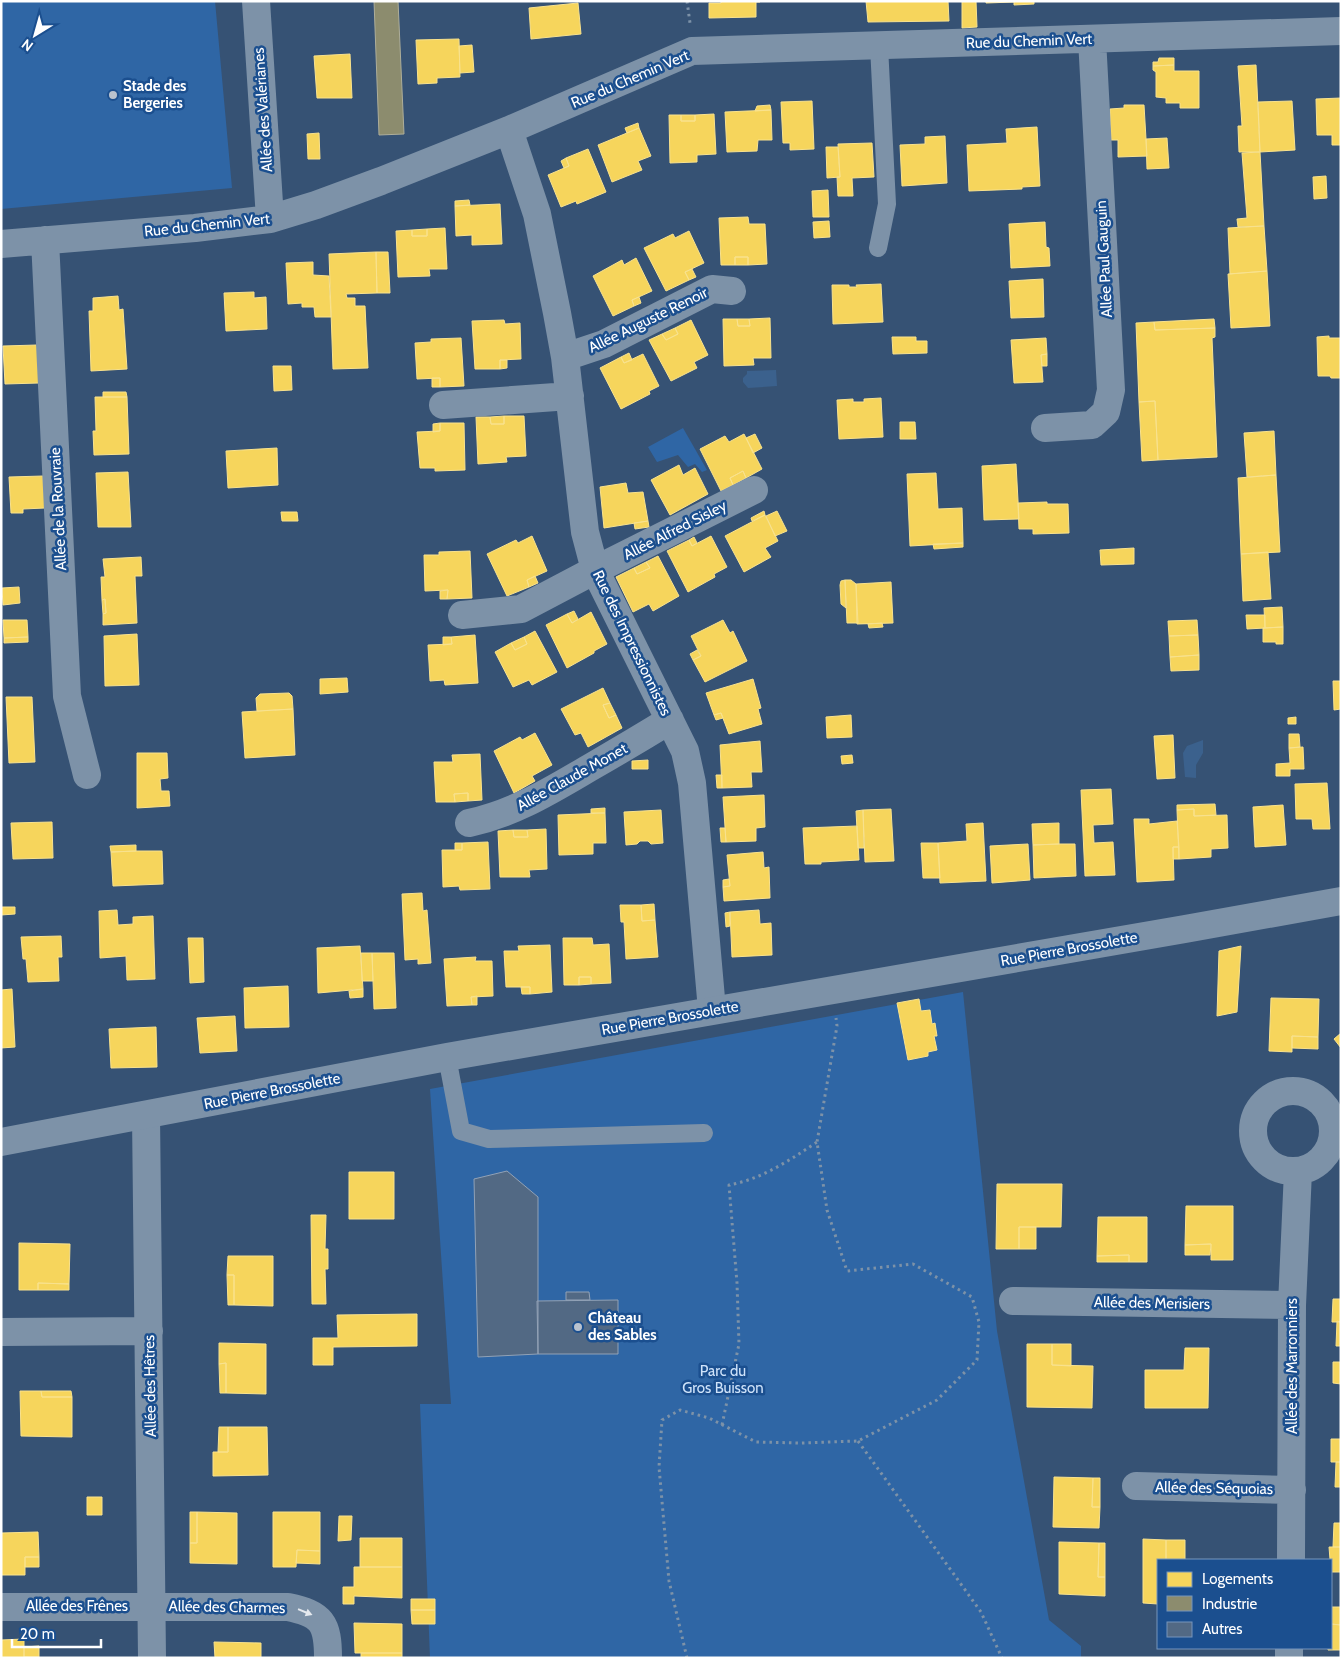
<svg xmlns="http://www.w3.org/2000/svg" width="1342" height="1659" viewBox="0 0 1342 1659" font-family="Cabin,sans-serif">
  <rect width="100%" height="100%" fill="#365274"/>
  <path fill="#2f66a5" d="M1 1H215L232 188 1 209Z
    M683 428 707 470 702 472 695 464 688 467 678 455 657 462 648 447Z
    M963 992 997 1331 1049 1620 1081 1646V1658H430L420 1404H451L430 1089Z"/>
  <path fill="#3b618d" d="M776 370 777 386 748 388 743 382V378L747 374V371Z
    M1203 740V753L1196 765V778L1185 777 1183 753 1187 746Z"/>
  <path fill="#f6d55c" stroke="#f9e28d" d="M721 1H760V2H756V17L709 18V3H721Z
    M866 1H948L949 21 868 22Z
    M962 1H976L977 27 962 28Z
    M986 1H1034V4L1014 5V2L986 3Z
    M578 3 581 34 531 39 529 8Z
    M459 39 460 77 437 78V83L418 84 416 40Z
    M472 45 474 72 460 73 459 46Z
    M350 54 352 98H317L314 56Z
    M1159 58H1174V65L1153 66V62H1158Z
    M1174 65V71H1199V108H1180V103H1166V98L1156 97V72L1153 70V66Z
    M1256 65 1260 152H1239L1238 126H1242L1238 66Z
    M1341 98V145H1332V135H1317L1316 99Z
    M812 101 814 149 790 150V143H783L781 102Z
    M1292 101 1295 150 1260 152 1258 102Z
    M770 105 771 110 755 111 757 106Z
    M1124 105H1144L1147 156 1118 157V140H1111L1110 109 1124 108Z
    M771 110 772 140H758L757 151 727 152 725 112Z
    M714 114 716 154 697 155V162L670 163 669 115H681V121H695V115Z
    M681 115H695V121H681Z
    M638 123 639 128 627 133 625 128Z
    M1037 127 1040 186 1022 187V189L969 191 967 145 1007 143 1006 129Z
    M639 128 651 156 638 161 642 170 612 182 598 145Z
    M319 133 320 159H308L307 134Z
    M945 136 947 183 902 186 900 145 925 144V137Z
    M1167 138 1169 168 1147 169 1146 139Z
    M872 143 874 177 852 178 853 196H838L837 177H840L838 144Z
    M826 147H838L840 177 827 178Z
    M588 149 606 192 577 204 576 201 561 207 548 175 569 166 566 158Z
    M1260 152 1264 226 1238 227 1237 219 1247 218 1242 153Z
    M566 158 569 166 564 168 561 161Z
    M1326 176 1327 198 1314 199 1313 177Z
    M828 190 829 217H813L812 191Z
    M469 200 470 205 455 206V201Z
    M500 204 502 244 472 245V235L456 236 455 206Z
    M748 217 749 224H765L767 264 748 265V257H735V265H721L719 218Z
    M829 221 830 237 814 238 813 222Z
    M1045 222 1046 247 1049 248 1050 266 1011 268 1009 224Z
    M1264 226 1267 271 1230 274 1228 228Z
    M445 228 447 269H429L430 276 398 277 396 231 412 230V236H427V229Z
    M427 229V236H412V230Z
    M689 231 704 263 685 272 689 280 666 291 644 248 673 234 675 238Z
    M376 252H388L390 293H377Z
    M376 252 377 293 346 294 347 298H355V306H365L368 368 333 369 329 254Z
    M735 257H748V265H735Z
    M636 258 652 291 632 300 634 306 613 316 593 276 622 260 624 265Z
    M313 262V275L329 276 331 317H315L314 307H302V303L288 304 286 263Z
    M692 269 696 277 689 280 685 272Z
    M1267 271 1270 326 1231 328 1228 274Z
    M1043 279 1044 317 1011 318 1009 281Z
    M881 284 883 322 833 324 832 285H849V287H857L856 285Z
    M254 292V298L266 297 267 329 226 331 224 293Z
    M118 296 119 310 123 309 127 369 91 371 89 311H93V298Z
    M639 297 641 303 634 306 632 300Z
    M770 318 771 358H753L754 365 724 366 723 319H737L738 326H750L749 319Z
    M737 319H749L750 326H738Z
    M1214 319 1215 328 1155 330 1154 322Z
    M504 320 505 324 520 323 521 359 500 360V369H475L472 321Z
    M691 320 708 355 694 362 697 368 671 381 649 340 662 334 666 340 678 334 675 328Z
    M1154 322 1155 330 1215 328V337L1212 338 1217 457 1158 460 1155 401 1139 402 1136 323Z
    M675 328 678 334 666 340 662 334Z
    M1329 336V338H1341V378H1331L1330 376H1318L1317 337Z
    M892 337H916V341H927V353L893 354Z
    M461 338 464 386 440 387V378L417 379 415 343 431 342V339Z
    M1046 338 1047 354 1041 355 1043 382 1014 383 1011 340Z
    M37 345 39 383 5 384 3 346Z
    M629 353 632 360 624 363 621 357Z
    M643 354 659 386 649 391 650 394 621 409 600 368 621 357 624 363Z
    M1047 354V366H1042L1041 355Z
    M500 360H507V368L500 369Z
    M273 366H291L292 390 274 391Z
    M432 378H440V387H432Z
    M103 392H126L127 397H103Z
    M95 397H127L129 454 94 455 93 431H96Z
    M881 398 883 437 839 439 837 400 853 399V402H864V399Z
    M1155 401 1158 460 1142 461 1139 402Z
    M504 416H524L526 456 506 457 507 462 478 464 476 417H490L491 424H504Z
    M504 416V424H491L490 417Z
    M900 422H915L916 439H900Z
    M440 423H464L465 470 435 471V468H420L417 432 440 431Z
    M440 423V431L433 432V424Z
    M1274 431 1276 475 1247 477 1244 433Z
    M744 434 762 469 746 478 743 471 730 478 733 485 721 491 700 449 725 436 729 442Z
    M755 434 762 448 753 453 746 438Z
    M277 448 278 485 228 488 226 451Z
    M1016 464 1019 519 984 520 982 466Z
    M679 465 683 475 695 468 708 494 670 515 651 480Z
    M743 471 746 478 733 485 730 478Z
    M128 472 131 527H98L96 473Z
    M936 473 938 509 962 508 963 543 910 546 907 474Z
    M1276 475 1280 552 1241 554 1238 478Z
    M43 476 45 508 23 509V513H11L9 477Z
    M626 483 628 493 643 492 648 521 604 528 600 487Z
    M1047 502V504H1068L1069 533 1033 534V529H1019L1018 503Z
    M764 511 765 515 752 521 751 518Z
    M777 511 787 531 775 536 766 516Z
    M281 512H297L298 521H282Z
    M765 515 778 541 765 548 771 557 744 572 725 536Z
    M648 521 649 527 635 529 634 523Z
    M532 536 547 571 527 580 529 587 507 596 487 554 516 540 518 543Z
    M711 536 727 567 714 574 715 577 688 592 667 551 689 540 692 546Z
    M694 537 697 543 692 546 689 540Z
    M963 543V547L934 549 933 544Z
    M1134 548V564L1101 565 1100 550Z
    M470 551 472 598 447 599 448 590 425 591 424 555H439V552Z
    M1268 552 1271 599 1243 601 1241 554Z
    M658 556 679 596 653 611 649 604 633 612 616 577 634 568 637 574 650 568 646 562Z
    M141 557 142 576H135L137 623 103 625V614L106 613 105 599 102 600 101 577H105L103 559Z
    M646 562 650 568 637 574 634 568Z
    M535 576 538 583 529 587 527 580Z
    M845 580H851L856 584 858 623H847Z
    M845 580 846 608 841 604 840 585 841 581Z
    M891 582 893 623 857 624 856 584Z
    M19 587 20 603 3 605 2 588Z
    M448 590 447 599H440V591Z
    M105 599 106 613 103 614 102 600Z
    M1282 607 1283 627 1265 628 1264 608Z
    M574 611 578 619 572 623 567 614Z
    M591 612 607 644 594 651V653L567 668 546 625 567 614 572 623Z
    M1246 615H1265V628L1247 629Z
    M3 620H27L28 637 4 638Z
    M723 620 730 633 733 631 747 661 705 682 693 660 701 656 691 636Z
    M1197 620 1198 635 1169 636 1168 621Z
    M882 623 883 627 869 628 868 624Z
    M1283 627V644H1276V642H1263V628Z
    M535 631 557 672 532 685 529 680 513 687 495 652 511 643 515 650 527 644 524 637Z
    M137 634 139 685 105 686 104 636Z
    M475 635 478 683 445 685 444 680 430 681 428 645 452 644 451 637Z
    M1198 635 1199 655 1170 657 1169 636Z
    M28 637V642L4 643V638Z
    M443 637H451L452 644 443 645Z
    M524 637 527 644 515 650 511 643Z
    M697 650 701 656 693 660 690 654Z
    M1199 655V670L1171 671 1170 657Z
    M347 678 348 692 320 694V679Z
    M753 679 761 708 758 709 762 724 729 734 721 713 714 715 706 693Z
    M1333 681H1341V709L1334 710Z
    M603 688 610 703 603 705 609 718 616 715 622 728 588 747 581 733 575 735 561 709Z
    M289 693 292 696 293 709 257 711 256 698 260 694Z
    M6 697H32L35 762 9 763Z
    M610 703 616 715 609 718 603 705Z
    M293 709 295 755 245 758 242 712Z
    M721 713 723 718 716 720 714 715Z
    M851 715 852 737 827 738 826 717Z
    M1296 717V724H1288V718Z
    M535 733 552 765 532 776 535 781 514 793 494 751 520 737 522 740Z
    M1289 734H1299L1300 747 1289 748Z
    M1173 735 1175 778 1157 779 1154 736Z
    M760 741 762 772H751L752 787 722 788 720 745Z
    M1303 747 1304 769H1290V776H1276V764L1290 763 1289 748Z
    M137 753H167L168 778 160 779 161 791H169L170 806 137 808Z
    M480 754 482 800 468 801V793L454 794 455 802H436L434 762H453L452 755Z
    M852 755 853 763 842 764 841 756Z
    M648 760V769H632V761Z
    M716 775H722V788H717Z
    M1327 783 1330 829H1313L1312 819H1296L1295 784Z
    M1111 789 1113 824 1093 825 1094 843 1113 842 1115 875 1085 876 1081 790Z
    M468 793V801L455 802 454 794Z
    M764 795 765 827 756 828V841L726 842 723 797Z
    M1215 804 1216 815 1194 816V809L1177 810V805Z
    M1283 805 1286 845 1255 847 1253 807Z
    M605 808V813H591V809Z
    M891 809 894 861 865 862 863 810Z
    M1194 809V816L1227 815 1228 848 1211 849V857L1179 859 1177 810Z
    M661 810 663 843 651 844 648 841H640L637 844 626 845 624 812Z
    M863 810 864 848H858L856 811Z
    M605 813 606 843H593V854L559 855 558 815Z
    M1134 819H1149V824L1177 821 1179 847H1173L1174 880 1137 882Z
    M52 822 53 858 13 859 11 823Z
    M983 823 986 881 940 883 938 843 967 841 966 824Z
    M1059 823V844L1033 845 1032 824Z
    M857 826 859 860 821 862V864H805L803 828Z
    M720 828H725L726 842H721Z
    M546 829 547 869 529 870 530 877H500L498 831 513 830 514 837H528L527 830Z
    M513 830H527L528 837H514Z
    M488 842 490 889 460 890 459 886 443 887 442 850H462V843Z
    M455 843H462V850H455Z
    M921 843H938L940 878H923Z
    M1028 844 1030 880 992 883 990 846Z
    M1059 844H1075L1076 876 1034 878 1033 845Z
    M136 845V851L111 852 110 846Z
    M1173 847H1179V859H1173Z
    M136 851H162L163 884 113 886 111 852Z
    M763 852 764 868 769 867 770 898 724 901 723 887 730 886 727 855Z
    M729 879 730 886 723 887V880Z
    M422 893 423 911 427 910 431 963 418 964V959L405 960 402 894Z
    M654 904 655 920 642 921 641 905Z
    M620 905H641L642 921 655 920 658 957 626 959 624 922H621Z
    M1 907H15V914L1 915Z
    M117 910 118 925 133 924V917L153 916 155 979 127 980 126 956 100 958 99 911Z
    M759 910 760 924 771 923 772 955 732 957 730 912Z
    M730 912V926L726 927 725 913Z
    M61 936 62 957H58L59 981 28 982 26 959H23L21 937Z
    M188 938H203L204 982 190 983Z
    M563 938H592L593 945 609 944 611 983 591 984V977H579V985H564Z
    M550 945 552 992 530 994V987H506L504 951H519L518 946Z
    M360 946 363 989 318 993 317 948Z
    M1241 946 1237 1012 1217 1016 1219 951Z
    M361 953H372L373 981H362Z
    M372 953H394L396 1008 374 1009Z
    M476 957 475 961H492L493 996 471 997 472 1005 447 1006 444 959Z
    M579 977H591V984L579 985Z
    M288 986 289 1027 245 1028 244 988Z
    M521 987H530V994H522Z
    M12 989 15 1047 1 1048V990Z
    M363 989V997L350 998 349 991Z
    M477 996V1005H472L471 997Z
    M1271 998 1319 999 1318 1037 1292 1036V1052L1269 1051Z
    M919 999 921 1011 930 1010 932 1024 935 1023 937 1036H934L937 1050 928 1052V1056L908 1060 897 1003Z
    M235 1016 237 1051 200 1053 197 1018Z
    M156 1027 157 1067 111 1068 109 1029Z
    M1341 1033V1048L1334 1039Z
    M1292 1036 1318 1037V1049L1292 1048Z
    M349 1172H394V1219H349Z
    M997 1184H1062L1061 1227H1019V1249H996Z
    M1186 1206H1233V1260H1211V1244L1185 1245Z
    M311 1215H326L325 1249H328V1269H325L326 1304H312Z
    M1098 1217H1147V1262H1129V1255L1097 1256Z
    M1019 1227H1036V1249H1019Z
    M19 1243 70 1244 69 1284 38 1283V1290H19Z
    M1211 1244 1210 1255H1185V1245Z
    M1129 1255V1262H1097V1256Z
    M228 1256H273V1306L234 1305V1275H227Z
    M227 1275H234V1305H228Z
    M38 1283 69 1284V1290H38Z
    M1333 1299H1341V1322H1332Z
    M417 1314V1346L333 1347V1365H313V1338H338L337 1315Z
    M1337 1321 1341 1322V1346H1336Z
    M219 1343 266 1344V1394L226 1393V1363L219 1364Z
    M1027 1344H1052V1365L1093 1366 1092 1408 1027 1407Z
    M1052 1344H1071V1366L1052 1365Z
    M1185 1348H1209L1208 1408H1145V1370H1184Z
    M1333 1362H1341V1384L1333 1383Z
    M226 1363V1393H220L219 1364Z
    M20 1391H41L42 1397H72V1437L21 1436Z
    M41 1391H71L72 1397H42Z
    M219 1427H228V1452H218Z
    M228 1427H267L268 1475 213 1476V1452H228Z
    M1331 1439H1341V1462H1331Z
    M1336 1462H1341V1487H1335Z
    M1054 1477 1093 1478 1092 1507H1100L1099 1528 1053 1527Z
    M1093 1478H1100V1507H1092Z
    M87 1497H102V1515H87Z
    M190 1512H197V1543H190Z
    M197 1512 237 1513V1564L190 1563V1543H197Z
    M273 1512H320V1551L297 1550 296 1567H273Z
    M339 1516H352L351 1540 338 1541Z
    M1334 1523H1341V1547H1333Z
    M38 1532 39 1557H25V1575H1V1533Z
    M360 1538H402V1567H360Z
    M1143 1539 1166 1540V1560H1158V1604L1143 1603Z
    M1166 1540H1185V1560H1166Z
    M1059 1542 1099 1543 1098 1577H1105V1596L1059 1594Z
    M1099 1543H1105V1577H1098Z
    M1329 1547H1341V1572H1331Z
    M297 1550 320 1551V1564L296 1563Z
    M25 1557H39V1567H25Z
    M354 1567H402V1598L354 1596V1604H343V1587H354Z
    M411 1599H435V1610H411Z
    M1331 1607H1341V1625L1331 1624Z
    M411 1610H435V1624H412Z
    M354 1623 402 1624V1653H355Z
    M1331 1624 1341 1625V1650H1328V1648H1331Z
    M24 1639V1657L39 1658H1V1640Z
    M214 1642 261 1643V1658H215Z
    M39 1646V1657H24V1647Z
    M361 1653H402V1658H361Z"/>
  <path fill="#8c8c6e" stroke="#aeae9a" d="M374 1H398L404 134 379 135Z"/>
  <path fill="#526984" stroke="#92a2b6" d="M507 1171 538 1197V1354L478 1357 474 1179Z
    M566 1292H589L590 1300H566Z
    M618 1300V1354H538L537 1301Z"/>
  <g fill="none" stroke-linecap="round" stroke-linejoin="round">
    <path stroke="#7d92a8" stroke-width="3" stroke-dasharray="2.5 4" stroke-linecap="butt" d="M687 1 690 23
      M722 1425 739 1344 737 1283 729 1185C762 1179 790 1160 817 1142
      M858 1441 981 1612 1002 1658
      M687 1658 669 1581 659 1467 662 1420 680 1410 709 1418 756 1442 801 1443 858 1441 937 1400 977 1360 979 1322 972 1297 913 1264 847 1271 827 1210 817 1142 837 1026 836 1018"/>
    <path stroke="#7d92a8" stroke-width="18" d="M878 248 887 204 879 46
      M447 1057 461 1131 489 1139 704 1133"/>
    <path stroke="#7d92a8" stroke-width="28" d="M256 1 270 219
      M509 130 537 214 557 313 565 357 585 532 595 570 685 751 692 783 712 1010
      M45 240 67 696 87 775
      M1 244 195 228 270 219 316 205 381 181 509 130 692 51 1341 31
      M565 357 604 344 712 289 732 291
      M443 405 570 396
      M1045 428 1092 425 1106 412 1111 390 1092 39
      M462 615 521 609 595 570 754 490
      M469 823C515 813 550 791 591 767 617 752 644 736 670 720
      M1253 1131a40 40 0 1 1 80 0a40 40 0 1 1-80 0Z
      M146 1115 152 1658
      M1013 1301 1292 1305
      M1 1332 149 1331
      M1136 1486 1292 1490
      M1291 1560 1292 1305 1298 1171
      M1 1607H288C322 1614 328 1623 328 1658
      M1289 1658V1648"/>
    <path stroke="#7d92a8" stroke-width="28" d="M1 1142 447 1057 1185 929 1341 901"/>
  </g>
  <defs><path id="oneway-solid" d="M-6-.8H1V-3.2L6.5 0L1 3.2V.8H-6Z" transform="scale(1.25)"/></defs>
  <use fill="#e5e9ee" href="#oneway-solid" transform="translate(305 1612) rotate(22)"/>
  <g fill="#b9c2ce" stroke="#1b4f8f" stroke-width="2">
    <circle cx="113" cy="95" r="5"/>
    <circle cx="578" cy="1327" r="5"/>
  </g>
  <g text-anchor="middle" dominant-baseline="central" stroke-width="5" stroke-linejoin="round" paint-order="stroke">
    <g font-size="15" fill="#fff" stroke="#1b4f8f">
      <text transform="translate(1029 41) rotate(-2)">Rue du Chemin Vert</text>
      <text transform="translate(630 79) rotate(-23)">Rue du Chemin Vert</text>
      <text transform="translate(263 110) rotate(-94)">Allée des Valérianes</text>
      <text transform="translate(207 225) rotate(-6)">Rue du Chemin Vert</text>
      <text transform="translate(1104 259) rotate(-93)">Allée Paul Gauguin</text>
      <text transform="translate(648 320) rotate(-26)">Allée Auguste Renoir</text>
      <text transform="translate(58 509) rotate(-93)">Allée de la Rouvraie</text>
      <text transform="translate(675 530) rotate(-27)">Allée Alfred Sisley</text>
      <text transform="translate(632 643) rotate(64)">Rue des Impressionnistes</text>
      <text transform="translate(572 777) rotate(-29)">Allée Claude Monet</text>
      <text transform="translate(1069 949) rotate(-10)">Rue Pierre Brossolette</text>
      <text transform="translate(670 1018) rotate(-10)">Rue Pierre Brossolette</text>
      <text transform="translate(272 1091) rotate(-11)">Rue Pierre Brossolette</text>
      <text transform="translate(1152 1303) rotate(1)">Allée des Merisiers</text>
      <text transform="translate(1292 1366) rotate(-90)">Allée des Marronniers</text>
      <text transform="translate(150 1386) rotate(-91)">Allée des Hêtres</text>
      <text transform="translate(1214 1488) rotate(1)">Allée des Séquoias</text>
      <text x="77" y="1606">Allée des Frênes</text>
      <text transform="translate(227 1607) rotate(1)">Allée des Charmes</text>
    </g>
    <g font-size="15" font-weight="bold" fill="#fff" stroke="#1b4f8f" text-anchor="start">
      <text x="123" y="86">Stade des<tspan x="123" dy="17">Bergeries</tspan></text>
      <text x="588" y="1318">Château<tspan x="588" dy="17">des Sables</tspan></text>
    </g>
    <g font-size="15" fill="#cfe3fa" stroke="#1b4f8f">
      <text x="723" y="1371">Parc du<tspan x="723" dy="17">Gros Buisson</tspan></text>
    </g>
  </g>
  <rect width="1342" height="1659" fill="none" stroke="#ffffff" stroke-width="5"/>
  <rect x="1157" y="1559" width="175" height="90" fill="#1b4f8f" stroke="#7695bc"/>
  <rect x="1167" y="1572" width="25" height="15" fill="#f6d55c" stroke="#7695bc"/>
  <text x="1202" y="1584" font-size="15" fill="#ffffff">Logements</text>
  <rect x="1167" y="1596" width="25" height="15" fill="#8c8c6e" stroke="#7695bc"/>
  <text x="1202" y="1609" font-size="15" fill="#ffffff">Industrie</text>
  <rect x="1167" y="1622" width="25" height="15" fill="#526984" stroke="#7695bc"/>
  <text x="1202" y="1634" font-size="15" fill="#ffffff">Autres</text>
  <g transform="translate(35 35) rotate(217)" stroke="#1b4f8f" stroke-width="4" paint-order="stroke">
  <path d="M0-4L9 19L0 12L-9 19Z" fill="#ffffff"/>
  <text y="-8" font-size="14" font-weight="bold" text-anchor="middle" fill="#ffffff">N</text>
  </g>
  <path d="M12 1639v8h89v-8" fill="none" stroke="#ffffff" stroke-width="2.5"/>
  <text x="20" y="1639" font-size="15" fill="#ffffff" stroke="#1b4f8f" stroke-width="4" paint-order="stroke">20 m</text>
</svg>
